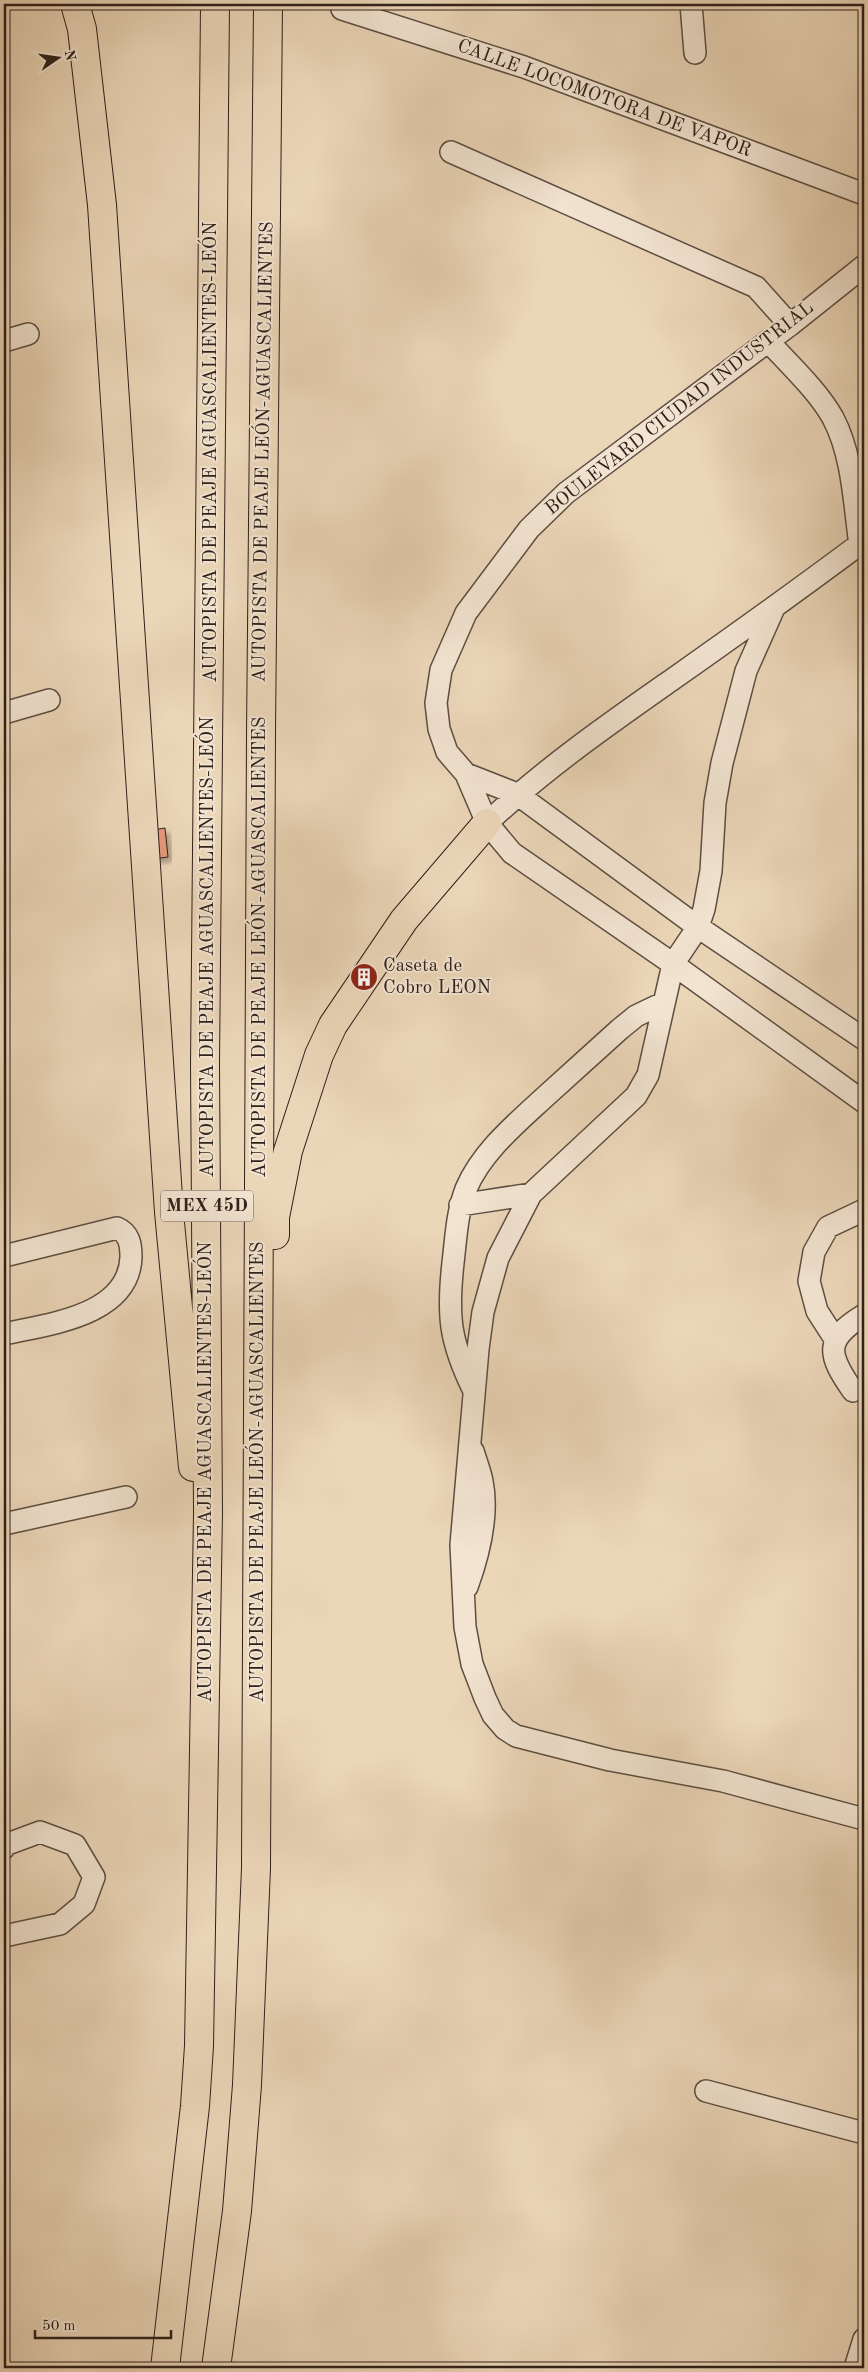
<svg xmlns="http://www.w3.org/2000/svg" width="868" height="2372" viewBox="0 0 868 2372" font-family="'Old Standard TT',serif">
  <defs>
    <filter id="shadow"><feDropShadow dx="4.5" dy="4.5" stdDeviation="2.5" flood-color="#0004"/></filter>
  </defs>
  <rect width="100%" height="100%" fill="#ebd6b8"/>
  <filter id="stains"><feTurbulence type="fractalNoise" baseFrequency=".004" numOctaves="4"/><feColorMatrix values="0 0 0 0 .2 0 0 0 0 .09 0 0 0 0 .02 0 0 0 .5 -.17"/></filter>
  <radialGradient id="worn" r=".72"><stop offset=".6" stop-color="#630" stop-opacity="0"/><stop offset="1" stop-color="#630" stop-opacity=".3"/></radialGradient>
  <path fill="#e3987a" stroke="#2e201b" filter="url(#shadow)" d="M165 828 168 857 138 861 135 833Z"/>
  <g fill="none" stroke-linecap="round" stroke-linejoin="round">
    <g stroke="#5d4e42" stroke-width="24">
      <path id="minor" d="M691 4 695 53
        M342 9 524 67 864 194
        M451 152 756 287 790 325
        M864 266 790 325 566 493 529 529 466 613 441 670 436 703 439 729 447 752 466 774 487 823 512 853 673 964 864 1102
        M4 341 28 334
        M768 341C789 364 818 391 833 418 853 456 854 503 860 545
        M774 608 746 671 722 763 715 803 711 871 704 909 698 927 673 964 648 1075 636 1096 531 1194 498 1258 483 1312 478 1349 461 1545 465 1627 472 1664 485 1698 493 1715 505 1729 516 1736 610 1760 723 1781 864 1819
        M4 713 49 700
        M466 774 517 794 698 927 864 1039
        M487 823C544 769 609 724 673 679 737 634 801 588 864 541
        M460 1205 531 1194
        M4 1256 117 1228C129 1233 131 1244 131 1257 129 1316 48 1324 4 1334
        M835 1339 817 1311 809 1281 814 1252 828 1227 864 1210
        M474 1391C450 1342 447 1317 453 1263 456 1238 457 1212 466 1189 482 1151 518 1122 547 1095 571 1073 596 1051 620 1029L636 1016 663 1003
        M853 1391C828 1355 823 1340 864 1315
        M4 1524 126 1497
        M467 1587C479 1554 489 1516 482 1481 480 1471 476 1461 473 1451
        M4 1848 5 1845 40 1832 75 1845 94 1877 84 1904 60 1924 4 1936
        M706 2091 864 2133
        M855 2368 864 2339"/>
    </g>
    <g stroke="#2e201b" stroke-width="30">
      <path id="highway" d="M75 4 82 29 102 205 169 1212 193 1467
        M275 1235V1217L288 1151 319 1055 333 1025 404 920 487 823
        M165 2368 195 2106 199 2046 208 1513 205 1064 215 4
        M216 2368 237 2211 247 2085 256 1868 261 733 268 4"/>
    </g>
    <use href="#minor" stroke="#f2e4d1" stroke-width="21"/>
    <use href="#highway" stroke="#ebd6b8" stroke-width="28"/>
  </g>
  <defs>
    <g id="building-disc" transform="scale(1.4375)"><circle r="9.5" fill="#8f2418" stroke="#f2e4d1"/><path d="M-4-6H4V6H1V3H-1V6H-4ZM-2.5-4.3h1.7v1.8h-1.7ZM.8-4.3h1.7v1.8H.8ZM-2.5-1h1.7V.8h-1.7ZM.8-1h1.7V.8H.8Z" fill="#fff"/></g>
  </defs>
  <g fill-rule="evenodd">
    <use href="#building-disc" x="364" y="977"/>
  </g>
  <g text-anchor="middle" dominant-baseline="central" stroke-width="4" stroke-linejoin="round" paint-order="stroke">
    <rect fill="#f2e4d1" stroke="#695b52" stroke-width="1" x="161" y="1190.5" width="92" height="31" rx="4"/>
    <g font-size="18" font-weight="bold" fill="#2e201b">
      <text x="207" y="1206">MEX 45D</text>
    </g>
    <g font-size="19" fill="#2e201b" stroke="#f2e4d1">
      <text transform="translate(604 99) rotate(20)">CALLE LOCOMOTORA DE VAPOR</text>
      <text transform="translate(680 409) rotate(-38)">BOULEVARD CIUDAD INDUSTRIAL</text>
      <text transform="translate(211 452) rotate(-90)">AUTOPISTA DE PEAJE AGUASCALIENTES-LEÓN</text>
      <text transform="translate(264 452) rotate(-89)">AUTOPISTA DE PEAJE LEÓN-AGUASCALIENTES</text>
      <text transform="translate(208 947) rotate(-90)">AUTOPISTA DE PEAJE AGUASCALIENTES-LEÓN</text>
      <text transform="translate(260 947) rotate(-90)">AUTOPISTA DE PEAJE LEÓN-AGUASCALIENTES</text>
      <text transform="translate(206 1472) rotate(-90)">AUTOPISTA DE PEAJE AGUASCALIENTES-LEÓN</text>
      <text transform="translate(258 1472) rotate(-90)">AUTOPISTA DE PEAJE LEÓN-AGUASCALIENTES</text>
    </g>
    <g font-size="19" fill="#2e201b" stroke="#f2e4d1" text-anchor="start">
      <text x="383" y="966">Caseta de<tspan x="383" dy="22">Cobro LEON</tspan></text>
    </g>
  </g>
  <rect width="868" height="2372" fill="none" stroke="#ebd6b8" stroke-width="20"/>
  <rect x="5" y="5" width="858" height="2362" fill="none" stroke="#2e201b" stroke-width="2.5"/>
  <rect x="10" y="10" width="848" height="2352" fill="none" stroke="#2e201b"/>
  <g transform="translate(58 58) rotate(77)" stroke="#f2e4d1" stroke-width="4" paint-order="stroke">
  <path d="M0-4L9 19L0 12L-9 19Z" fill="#2e201b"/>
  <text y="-8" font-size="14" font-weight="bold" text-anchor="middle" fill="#2e201b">N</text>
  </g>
  <path d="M35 2330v8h136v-8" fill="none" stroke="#2e201b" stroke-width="2.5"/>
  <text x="42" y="2330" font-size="15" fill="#2e201b" stroke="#f2e4d1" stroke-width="4" paint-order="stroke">50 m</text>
  <rect width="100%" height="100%" filter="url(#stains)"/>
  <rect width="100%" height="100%" fill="url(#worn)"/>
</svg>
